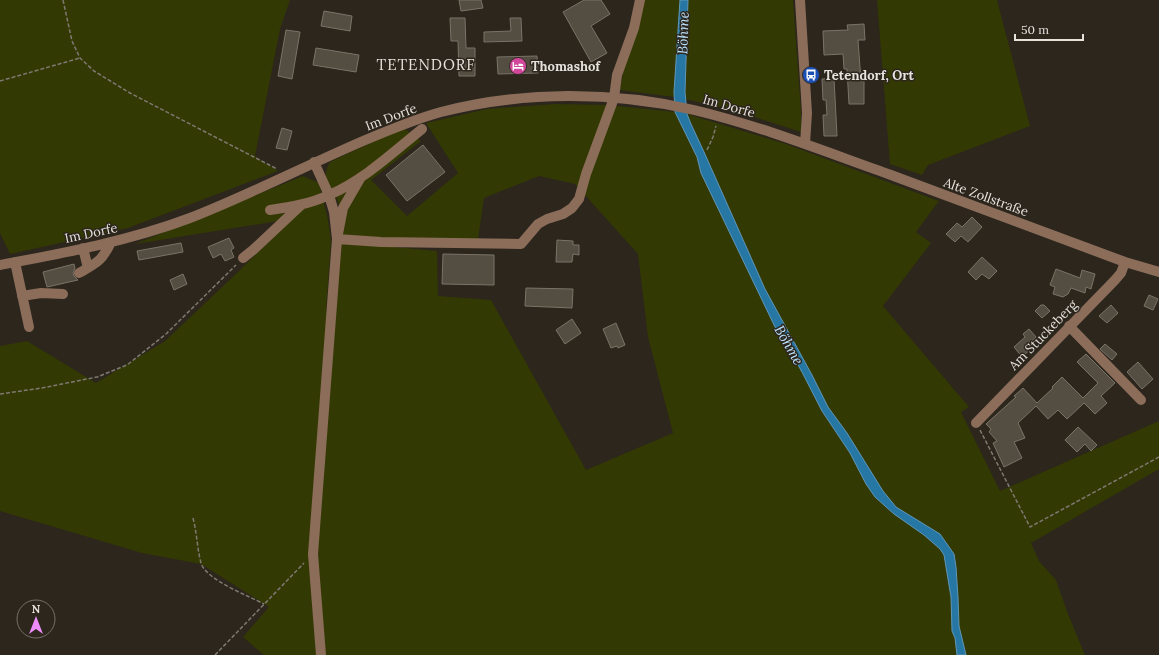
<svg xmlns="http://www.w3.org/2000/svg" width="1159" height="655" viewBox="0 0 1159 655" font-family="Lora,serif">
  <rect width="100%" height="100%" fill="#2c261d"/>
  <path fill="#333903" d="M0 0H290L280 29 255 156 278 171 128 228 10 254 0 233Z
    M644 0H680L674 97 620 90 625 62Z
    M688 0H793L801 111V132L733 110 685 99Z
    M877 0H997L1030 126 928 165 922 175 890 164Z
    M555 104 608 105 675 112 697 157 701 173 775 327 783 338 803 374 822 411 850 453 875 497 894 514 924 535 940 549 944 555 951 597 952 631 955 638 957 655H264L243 637 269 607 201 564 142 553 0 511V346L27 341 96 383 165 341 238 272 291 219 135 244 303 176 319 183 328 220 331 240 326 311 333 313 340 242 437 251 438 296 491 300 586 470 673 433 648 337 638 254 575 184 539 176 484 198 478 239 445 243 343 236C342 225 342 212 338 202 333 184 319 182 330 162L394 132 405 129 421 141 371 180 407 216 458 173 426 123 487 109Z
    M687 114 786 144 939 201 916 232 931 243 883 306 969 407 961 412 1000 491 1159 421V469L1031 543 1039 561 1056 580 1068 614 1085 655H966L959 626 958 597 956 567 940 534 896 507 883 491 847 433 828 407 812 375 765 289Z"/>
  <path fill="#2777a5" stroke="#6097b6" d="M680 0H688L685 92 687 114 691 124 704 152 765 289 812 375 828 407 847 433 883 491 896 507 940 534 954 554 956 567 958 597 959 626 966 655H957L955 638 952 631 951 597 944 555 940 549 924 535 894 514 875 497 866 484 850 453 822 411 803 374 783 338 775 327 701 173 697 157 675 112 674 92Z"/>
  <path fill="#534d42" stroke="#7a7368" d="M459 0H481L483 8 461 11Z
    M584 0H601L610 14 591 26 607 53 591 62 563 12Z
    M324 11 352 16 350 31 321 26Z
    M450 18H465L466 48H475V76H459L458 41H451Z
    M510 18H521L522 41 484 42V32L511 31Z
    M864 24 865 40H858L861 81H864V104H849L847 69H844L843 54 824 55 823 31 848 30 847 25Z
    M286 30 300 32 292 79 278 76Z
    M316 48 359 55 356 72 313 65Z
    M537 56 538 73 498 74 497 57Z
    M834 78 837 136H824L823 115H827L826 100H823L822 79Z
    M282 128 292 131 287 150 276 148Z
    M423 145 445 172 407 201 386 175Z
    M972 217 982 227 968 242 961 236 955 242 946 234 957 223 962 227Z
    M229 238 234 248 231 250 234 257 225 261 221 254 213 258 208 247Z
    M557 240 573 241V245H579V255L573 254 572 262H556Z
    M181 243 183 252 139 260 137 251Z
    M443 254 494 255V285L442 284Z
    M982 257 997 271 989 279 982 274 976 280 968 272Z
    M74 264 75 268 73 273 74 276 78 280 47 287 43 272Z
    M1056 269 1080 278 1082 270 1095 274 1091 289 1086 287 1085 293 1071 288 1068 294 1063 297 1053 294 1055 287 1050 285Z
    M183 274 187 284 174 290 170 280Z
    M526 288 573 289 572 308 525 306Z
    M1149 295 1158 299 1153 310 1144 306Z
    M1041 305H1044L1050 311 1042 318 1035 311Z
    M1111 305 1118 313 1107 323 1099 316Z
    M572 319 581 333 565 344 556 330Z
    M616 323 625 345 618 348 617 346 611 348 603 329Z
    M1029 329 1036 337 1032 341 1035 345 1022 357 1014 347 1025 337 1023 334Z
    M1105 344 1117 354 1112 360 1100 349Z
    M1086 354 1115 383 1101 396 1107 403 1095 414 1084 403 1067 419 1058 410 1048 419 1036 406 1018 423 1025 438 1014 442 1022 458 1004 467 993 443 997 441 989 432 991 429 986 424 1016 397 1014 396 1023 388 1037 403 1053 388 1052 387 1062 377 1083 398 1098 383 1077 362Z
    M1138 362 1153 379 1142 389 1127 372Z
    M1078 427 1097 445 1091 451 1085 444 1077 452 1065 440Z"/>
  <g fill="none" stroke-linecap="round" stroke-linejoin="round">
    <path stroke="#7e7972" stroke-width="1.5" stroke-dasharray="4 2" stroke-linecap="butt" d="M63 0 72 41 80 58 94 71 130 93 277 169
      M0 81 80 58
      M707 150 713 137 716 126
      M0 394 42 388 97 377 127 365 166 334 236 265
      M980 430 1030 527 1159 457
      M193 518C197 533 197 548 201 563 206 580 249 596 264 604
      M215 655 304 563"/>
    <path stroke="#8b6d5a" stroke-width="10" d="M800 0 807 113 805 144
      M314 162 329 195 334 212 337 239 313 554 321 655
      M361 177 343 208 337 239 381 242 521 244 538 224 547 219 563 214 572 208 579 199 586 174 614 98 617 75 634 28 640 0
      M270 210C290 207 310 204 329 195 364 180 392 153 422 129
      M83 248 88 268
      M243 258 253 250 301 205
      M15 262 29 327
      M0 265C64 253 129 241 190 218 249 195 305 166 363 141 389 130 415 119 441 112 523 91 612 91 694 110 761 126 826 152 891 175 969 204 1047 233 1125 262L1159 272
      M79 273C97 263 102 261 111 242
      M22 296 41 293 63 294
      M1069 326 1141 400
      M976 423 1115 280 1121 273 1125 262"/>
  </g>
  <defs>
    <g id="hotel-disc" transform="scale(0.9)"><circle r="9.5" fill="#d1479c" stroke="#2c261d"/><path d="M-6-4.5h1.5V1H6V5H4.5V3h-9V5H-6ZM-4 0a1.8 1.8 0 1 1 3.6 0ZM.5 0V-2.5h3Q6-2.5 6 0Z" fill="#fff"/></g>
    <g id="bus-disc" transform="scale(0.9)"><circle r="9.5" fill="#1a4fb4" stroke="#2c261d"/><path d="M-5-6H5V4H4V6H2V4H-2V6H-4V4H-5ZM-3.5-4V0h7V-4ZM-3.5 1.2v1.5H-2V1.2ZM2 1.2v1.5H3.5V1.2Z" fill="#fff"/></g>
  </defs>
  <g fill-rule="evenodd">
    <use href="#hotel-disc" x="518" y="66"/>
    <use href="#bus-disc" x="811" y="75"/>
  </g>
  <g text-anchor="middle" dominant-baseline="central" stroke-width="3" stroke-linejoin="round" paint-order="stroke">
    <g font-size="13" font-weight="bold" fill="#e6e2dc" stroke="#2c261d" text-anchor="start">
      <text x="531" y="66">Thomashof</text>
      <text x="824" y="75">Tetendorf, Ort</text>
    </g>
    <g font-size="13" fill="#e6e2dc" stroke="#2c261d">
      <text transform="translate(729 106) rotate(16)">Im Dorfe</text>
      <text transform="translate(391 117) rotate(-21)">Im Dorfe</text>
      <text transform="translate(986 197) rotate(20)">Alte Zollstraße</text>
      <text transform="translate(91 233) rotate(-12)">Im Dorfe</text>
      <text transform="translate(1043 335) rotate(-46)">Am Stuckeberg</text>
    </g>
    <g font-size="14" font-style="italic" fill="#bce1fc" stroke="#2c261d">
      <text transform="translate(683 33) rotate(-88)">Böhme</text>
      <text transform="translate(789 345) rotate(60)">Böhme</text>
    </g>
    <g font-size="15" letter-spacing="1" fill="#e6e2dc" stroke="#2c261d">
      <text x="426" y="64">TETENDORF</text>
    </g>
  </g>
  <g transform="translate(36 619)"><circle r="19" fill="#2c261d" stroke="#767169"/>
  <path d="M0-3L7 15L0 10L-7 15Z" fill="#ed8cf9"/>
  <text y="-6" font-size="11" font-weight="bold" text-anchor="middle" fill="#e6e2dc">N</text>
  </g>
  <path d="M1015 34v6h68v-6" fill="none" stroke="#e6e2dc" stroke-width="2"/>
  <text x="1021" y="34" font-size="12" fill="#e6e2dc" stroke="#2c261d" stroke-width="3" paint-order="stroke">50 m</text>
</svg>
